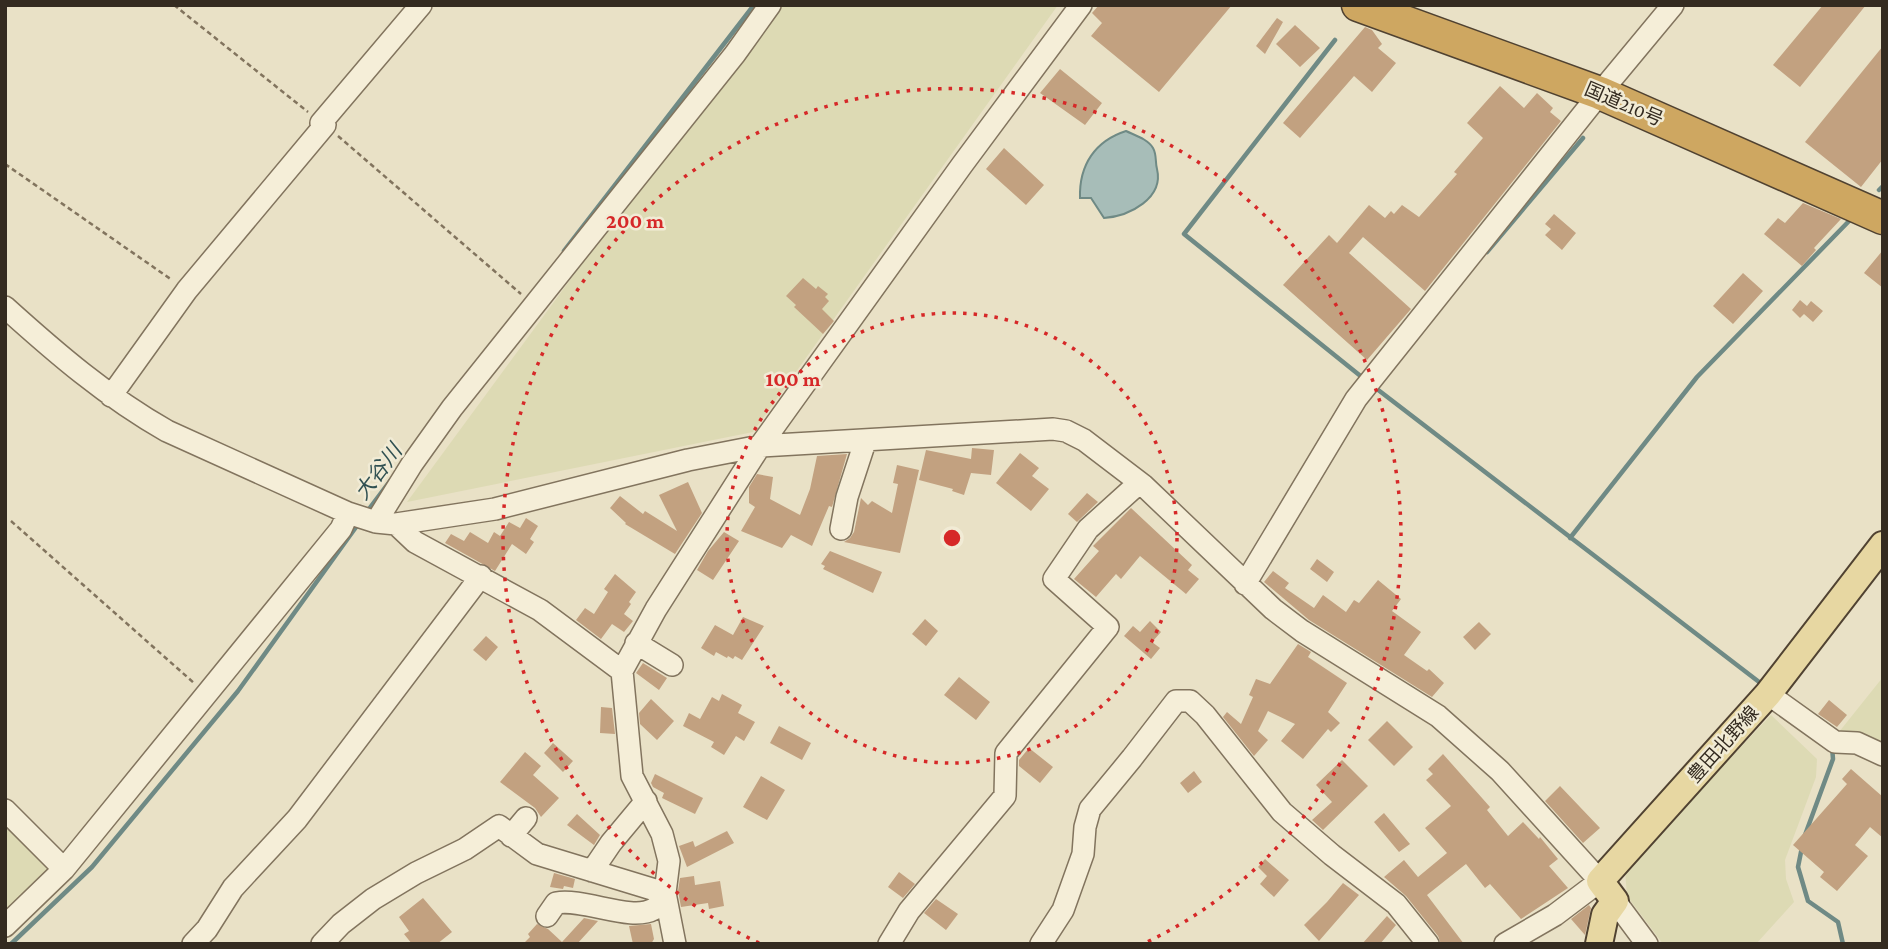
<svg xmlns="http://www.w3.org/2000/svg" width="1888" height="949" viewBox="0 0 1888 949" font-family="'Crimson Pro','Noto Sans JP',serif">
  <rect width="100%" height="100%" fill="#e9e1c6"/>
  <path fill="#dddab4" d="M772 5H1058L753 432 407 502Z
    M1883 677V751L1839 732Z
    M1771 715 1817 759 1816 777 1785 860 1786 879 1794 902 1756 944H1663L1627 896 1625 870Z
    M5 818 56 868 5 917Z"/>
  <path fill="#a7bdb8" stroke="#6f8a85" stroke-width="2" d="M1126 131C1134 135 1148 139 1153 148 1157 155 1155 162 1157 169 1164 198 1130 216 1104 218L1091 198H1080C1079 165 1095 141 1126 131Z"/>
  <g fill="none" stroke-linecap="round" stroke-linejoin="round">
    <path stroke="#6f8a85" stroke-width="4.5" d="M1335 40 1184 234 1363 378
      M1879 190 1883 186
      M564 251 754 5
      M1487 252 1583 138
      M1373 386 1763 685
      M366 513 390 481
      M1570 538 1697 377 1851 219
      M1805 835 1833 759 1832 747
      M1802 847 1798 867 1808 901 1838 922 1843 944
      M11 944 92 867 238 691 359 523"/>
  </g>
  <path fill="#c2a180" d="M1099 5H1232L1159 92 1091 36 1102 23 1092 13Z
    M1823 5H1866L1800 87 1773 65Z
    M1277 18 1283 22 1265 54 1256 46Z
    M1295 25 1320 48 1300 67 1276 44Z
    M1365 27 1372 30 1382 44 1378 48 1396 63 1372 92 1354 76 1300 138 1283 123Z
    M1883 46V159L1861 187 1805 142Z
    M1060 69 1102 103 1085 125 1040 93Z
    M1500 86 1524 108 1537 93 1553 108 1550 112 1561 121 1425 291 1363 237 1349 253 1411 309 1367 360 1283 285 1329 235 1337 243 1369 205 1385 218 1391 211 1394 214 1402 205 1419 217 1457 174 1454 172 1483 138 1467 123Z
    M1004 148 1044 185 1026 205 986 169Z
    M1803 203 1841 219 1814 248 1816 250 1802 266 1764 234 1778 218 1785 223Z
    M1554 214 1576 233 1562 250 1545 235 1551 229 1545 224Z
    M1883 250V288L1864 273Z
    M1743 273 1763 291 1733 324 1713 306Z
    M803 278 816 289 818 286 828 294 825 297 829 301 822 309 834 321 823 334 794 307 796 305 786 296Z
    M1800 300 1807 306 1811 301 1823 311 1813 322 1804 314 1800 318 1792 310Z
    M972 448 994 450 991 475 971 473 964 495 952 491 953 489 919 480 926 450 971 459Z
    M1020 453 1039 468 1032 476 1049 489 1031 511 996 483Z
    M847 454 832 507 829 506 812 546 791 535 782 548 741 531 755 507 749 503V487L757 474 773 477 770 499 800 515 810 489 817 456Z
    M897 465 919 470 900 553 844 542 850 538 854 532 861 498 868 505 872 501 892 513 898 484 893 483Z
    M688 482 702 513 675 554 625 524 626 523 610 508 620 496 643 514 645 511 677 531 659 495Z
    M1087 493 1098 502 1077 522 1068 514Z
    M1131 508 1192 565 1188 570 1199 579 1186 594 1140 556 1121 579 1116 574 1096 597 1074 579 1099 551 1093 546Z
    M526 518 538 526 530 539 534 542 526 554 512 544 495 571 445 543 451 534 464 541 470 532 488 543 494 532 500 536 509 522 520 528Z
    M724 532 739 541 713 580 697 570 708 551Z
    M830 551 882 572 873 593 823 569 825 566 821 564Z
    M1317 559 1334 572 1327 582 1310 569Z
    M1273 571 1289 583 1285 588 1314 608 1323 595 1346 612 1354 600 1359 603 1378 580 1401 599 1392 611 1421 632 1404 655 1427 671 1429 669 1444 683 1432 697 1309 620 1264 582Z
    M615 574 636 592 629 602 631 604 624 614 633 621 624 632 612 624 601 639 576 620 585 608 594 614 608 592 604 589Z
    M743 617 764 626 742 660 735 656 733 659 728 656 727 658 716 652 714 656 701 648 715 625 733 635Z
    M925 619 938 631 926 646 912 634Z
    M1150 621 1161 632 1152 642 1160 648 1151 659 1124 636 1133 626 1140 632Z
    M1479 622 1491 634 1475 650 1463 637Z
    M486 636 498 647 486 661 473 650Z
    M1298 644 1311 652 1308 657 1347 683 1328 712 1340 723 1331 732 1328 729 1303 759 1281 741 1295 724 1268 711 1258 731 1268 740 1254 756 1223 717 1227 712 1241 724 1253 697 1249 695 1256 679 1270 684Z
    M643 663 667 678 659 690 636 673Z
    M959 677 990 702 976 720 944 695Z
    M722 694 742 705 738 713 755 722 744 741 736 736 724 755 711 747 714 742 683 726 689 713 700 719 712 697 719 701Z
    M651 699 674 721 657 740 640 724 639 713Z
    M1829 700 1847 715 1837 727 1818 714Z
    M601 707 612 708 615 734 600 733Z
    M1387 721 1413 747 1394 766 1368 740Z
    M779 726 811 743 802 760 770 743Z
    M553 743 573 761 563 772 544 753Z
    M1029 748 1053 767 1040 783 1019 766V760Z
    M525 752 541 766 533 775 559 798 541 817 535 808 500 782Z
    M1443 754 1490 807 1487 810 1508 836 1523 822 1539 839 1540 837 1558 859 1549 866 1568 888 1521 919 1490 884 1485 888 1466 864 1427 895 1464 944H1441L1438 936 1406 896 1384 877 1404 860 1418 877 1447 853 1425 828 1451 806 1426 780 1433 774 1428 769Z
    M1342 760 1368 786 1323 830 1312 820 1332 802 1316 785Z
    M1851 769 1883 797V838L1870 827 1855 845 1868 856 1837 891 1820 877 1824 872 1793 845 1847 784 1842 779Z
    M1194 771 1202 782 1188 793 1180 783Z
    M655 774 703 798 695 814 662 798 664 793 653 787 651 783Z
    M761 776 785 790 767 820 743 807Z
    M1560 786 1600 828 1583 843 1545 801Z
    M1384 813 1410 844 1399 852 1374 822Z
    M577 814 600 835 594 845 567 825Z
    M727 831 734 843 687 867 679 846 693 841 695 847Z
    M1265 859 1289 880 1274 897 1260 884 1267 876 1258 867Z
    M899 872 915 884 903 898 888 887Z
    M554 873 575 879 573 888 564 886 563 889 550 887Z
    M694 876 695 885 720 881 724 906 709 909 708 903 681 907 678 891 680 878Z
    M1343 883 1359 895 1319 941 1304 925 1327 902Z
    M423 898 452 932 437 944H412L404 934 409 931 399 917Z
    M936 899 958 914 946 930 924 913Z
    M1589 905 1591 908 1585 935 1571 919Z
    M1387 916 1396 925 1380 944H1362Z
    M584 918 598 921 577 944H523L530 937 528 934 537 924 548 929 562 942Z
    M651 924 654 939 651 944H633L629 926Z"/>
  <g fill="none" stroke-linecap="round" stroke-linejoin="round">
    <g stroke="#82745e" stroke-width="24">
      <path id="minor" d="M5 307C56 353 107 397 167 431L348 513 376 522 396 524 495 509 688 460 760 446 1053 429 1066 431 1084 440 1143 485 1273 609 1302 631 1438 716 1500 771 1600 881 1555 915 1505 944
        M111 396 187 290 325 125 321 123 421 5
        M376 522 412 464 452 408 735 54 770 5
        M396 524 415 542 540 610 622 671
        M841 529 847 497 865 442
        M1245 584 1356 399 1600 93 1673 5
        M636 643 672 665
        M1768 694 1835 742 1857 743 1883 755
        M5 810 64 869
        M511 836 526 818
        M592 871 611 843 646 801
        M1615 901 1647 944
        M547 916 556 903C585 898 631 922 654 909 658 906 662 901 666 898
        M5 926 64 869 341 529 348 513
        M193 944 207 929 233 888 297 819 481 576
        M322 944 341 924 373 899 416 873 465 849 499 826 537 854 665 893
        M675 944 665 893 669 861 662 834 632 776 622 671 656 609 760 446 962 165 1081 5
        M889 944 909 911 1005 796 1006 753 1108 627 1054 579 1088 529 1139 483
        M1041 944 1063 910 1083 854 1085 827 1090 809 1132 758 1176 701H1190L1205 715 1282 812 1332 855 1396 904 1428 944"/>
    </g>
    <g stroke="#504231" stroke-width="30">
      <path id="major" d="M1599 944 1605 915 1615 901 1600 881 1768 694 1883 545"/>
    </g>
    <g stroke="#504231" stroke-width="35">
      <path id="highway" d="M1358 5 1600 93 1883 218"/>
    </g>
    <path stroke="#82745e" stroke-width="2.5" stroke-dasharray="5 3.5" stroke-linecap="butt" d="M174 5 308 112
      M338 136 521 294
      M5 164 172 280
      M11 521 194 683"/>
    <use href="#minor" stroke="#f5eed8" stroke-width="21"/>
    <use href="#major" stroke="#e7d7a2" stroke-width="26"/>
    <use href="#highway" stroke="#cea761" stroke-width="32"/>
  </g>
  <g fill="none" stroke="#d62828" stroke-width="3.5" stroke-dasharray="3.5 7">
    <circle cx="952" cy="538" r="225"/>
    <path d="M759 943A449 449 0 1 1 1145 943"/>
  </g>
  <g text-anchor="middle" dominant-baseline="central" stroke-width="5" stroke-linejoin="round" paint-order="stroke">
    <g font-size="19" fill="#342b20" stroke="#f1ebd5">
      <text transform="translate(1624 104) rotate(23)">国道210号</text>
      <text transform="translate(1723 744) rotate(-48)">豊田北野線</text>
    </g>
    <g font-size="21" font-style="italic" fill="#315152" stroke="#f1ebd5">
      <text transform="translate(378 472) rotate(-53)">大谷川</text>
    </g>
  </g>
  <circle cx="952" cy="538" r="10" fill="#d62828" stroke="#f1ebd5" stroke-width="3.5"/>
  <g font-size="21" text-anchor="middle" font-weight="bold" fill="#d62828" stroke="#f1ebd5" stroke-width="5" stroke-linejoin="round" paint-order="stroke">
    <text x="635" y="228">200 m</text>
    <text x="793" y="386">100 m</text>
  </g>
  <rect width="1888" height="949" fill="none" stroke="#342b20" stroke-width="14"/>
</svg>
